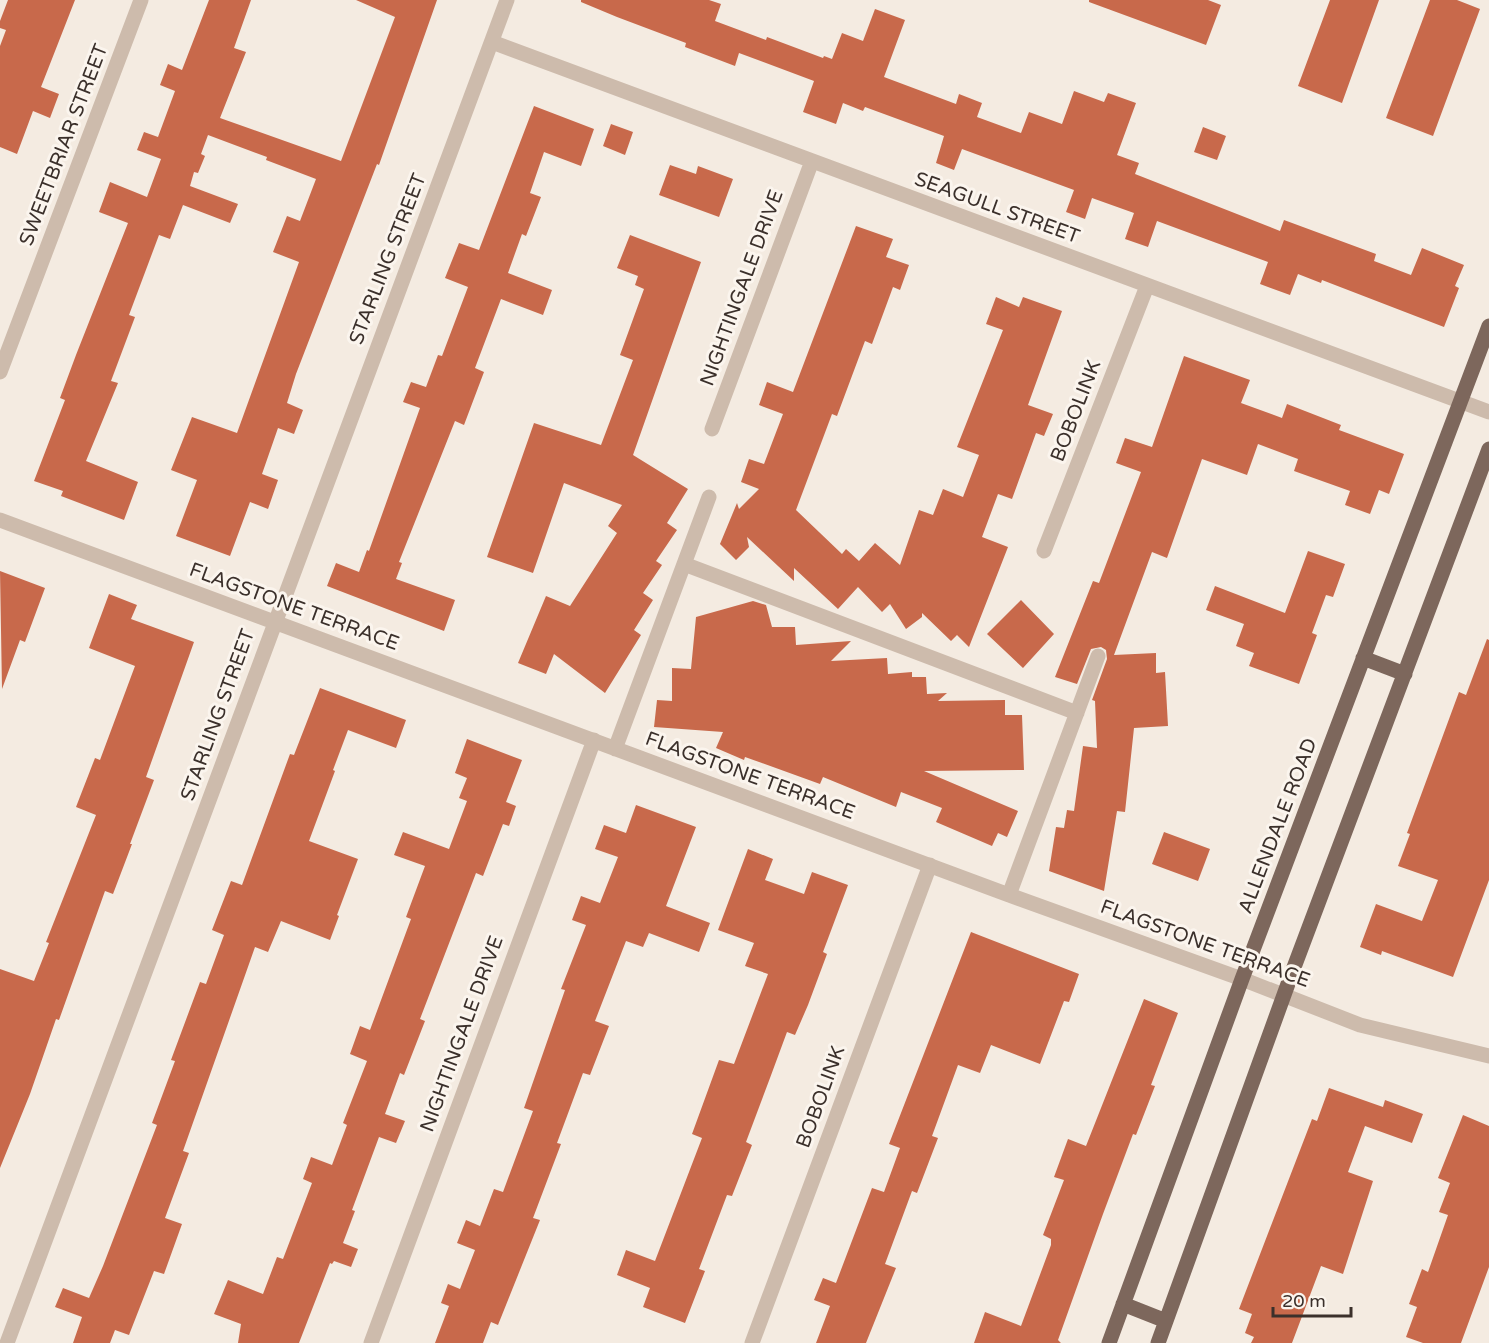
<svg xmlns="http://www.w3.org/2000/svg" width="1489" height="1343" viewBox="0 0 1489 1343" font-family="'Varela Round',sans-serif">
  <rect width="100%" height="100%" fill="#f4ebe1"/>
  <path fill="#c8694b" d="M8 0H75L41 87 59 94 50 118 33 111 17 154 0 147V46L6 30 0 28V21Z
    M209 0H251L234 48 246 52 220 118 341 161 395 17 356 0H437L379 165 377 164 296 374 287 403 303 410 294 434 278 428 262 474 278 480 268 509 250 502 230 556 176 536 197 480 171 470 192 417 237 433 299 262 273 252 287 216 300 221 316 179 266 160 267 157 208 135 201 154 205 156 198 173 194 172 190 186 238 204 230 223 183 205 170 239 159 235 129 315 135 317 111 381 118 383 86 461 138 482 124 520 61 496 63 491 34 481 65 400 60 398 76 355 128 223 99 212 110 182 147 197 161 159 137 150 144 132 158 137 175 91 160 85 168 64 182 70Z
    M581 0H709L721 4 715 21 766 40 767 37 823 58 824 56 832 59 842 33 863 41 875 9 905 20 884 77 956 104 959 94 982 103 977 117 1021 133 1029 112 1062 124 1074 91 1104 102 1108 93 1136 103 1117 155 1139 163 1135 174 1280 231 1284 220 1376 254 1374 261 1411 275 1422 248 1464 265 1455 286 1459 288 1444 327 1322 280 1321 283 1298 274 1290 295 1260 284 1268 262 1157 221 1148 247 1125 239 1134 213 1092 198 1085 219 1066 212 1074 190 962 149 954 170 936 163 944 136 865 107 863 111 843 103 836 124 803 112 814 81 739 53 735 66 685 47 686 43 617 17 581 2Z
    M1089 0H1208L1221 5 1206 45 1089 2Z
    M1330 0H1379L1342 103 1298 86Z
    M1430 0H1457L1480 9 1433 136 1386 118Z
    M534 106 594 129 581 166 544 152 530 193 541 197 526 236 522 234 508 273 552 290 543 315 501 299 475 368 484 372 464 425 455 421 399 562 402 563 396 579 455 600 444 631 327 586 336 563 359 572 367 550 369 551 420 408 403 402 411 382 426 387 438 355 442 356 468 287 445 278 459 243 479 250Z
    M611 124 633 132 625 155 603 146Z
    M1203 127 1226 136 1217 160 1194 152Z
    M670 165 696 174 698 166 733 179 719 217 659 195Z
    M856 226 893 239 886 257 909 265 900 290 893 287 872 344 865 341 837 416 832 414 796 510 842 554 846 549 859 561 875 543 900 565 919 510 933 515 943 489 963 497 979 455 957 447 1003 330 986 324 996 297 1019 307 1023 297 1062 311 1028 405 1053 414 1044 436 1036 433 1012 499 998 494 982 537 1008 547 969 647 957 635 951 641 922 613V617L906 629 890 604 882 612 858 587 838 609 794 568V581L747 537 749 547 736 560 720 544 737 503 739 509 759 489 741 482 749 459 764 464 783 414 759 405 767 382 793 392Z
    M630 235 701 262 633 455 688 489 667 523 677 530 656 561 662 565 643 593 653 600 634 630 641 635 605 693 554 654 546 674 518 663 546 596 570 606 617 533 608 526 622 505 564 483 533 573 487 557 534 423 601 445 633 360 620 355 644 289 635 285 638 276 617 268Z
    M1184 356 1250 380 1241 403 1282 418 1287 404 1341 425 1339 430 1404 454 1389 494 1379 490 1370 514 1345 505 1350 491 1294 471 1298 459 1258 444 1247 475 1202 459 1167 558 1152 552 1114 655 1156 653V673L1165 672 1168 726 1134 728 1125 812 1117 811 1104 891 1049 871 1056 827 1064 828 1067 810 1074 811 1083 746 1097 748 1095 701 1092 700 1107 659 1106 650 1101 647 1091 649 1077 684 1055 677 1093 581 1099 583 1141 472 1116 463 1125 438 1152 447Z
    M1308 551 1345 564 1333 597 1326 595 1312 633 1317 635 1299 684 1249 666 1254 653 1236 646 1244 624 1206 610 1215 586 1285 613Z
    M0 571 45 588 25 642 20 640 2 689Z
    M109 594 137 605 131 619 194 642 146 777 154 780 130 844H132L113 894 105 891 59 1020 56 1019 30 1094 0 1168V969L34 981 49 943 46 942 96 815 76 807 95 758 100 760 135 666 89 648Z
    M1021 600 1054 634 1023 668 987 634Z
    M753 601 766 605 772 627H795L796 645 851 641 831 661 887 658 888 674 912 672V677H926L927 694 947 693 938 701 1005 700V715H1022L1024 770 924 771 1018 811 1007 837 998 833 992 846 936 822 942 808 901 792 896 807 823 777 820 784 745 757 744 760 716 748 723 732 654 727 657 700 672 701V668L691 669 696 617Z
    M1487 639 1489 640V880L1453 977 1382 951 1381 955 1360 947 1376 904 1422 921 1438 880 1398 866 1410 834 1407 833 1459 692 1466 695Z
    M320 688 406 720 396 748 348 730 333 770 335 771 309 841 358 859 337 915 339 916 330 940 281 921 268 952 255 947 183 1151 189 1153 165 1218 182 1224 164 1274 154 1271 129 1335 115 1330 110 1343H73L82 1317 55 1307 63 1288 89 1298 103 1266 157 1125 152 1123 175 1061 171 1060 200 982 206 984 224 935 212 930 231 881 242 885 290 754 294 755Z
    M467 739 522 760 506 802 516 806 509 826 503 824 483 876 476 873 420 1019 425 1021 404 1075 400 1073 385 1114 405 1121 396 1143 379 1137 352 1210 355 1211 343 1243 358 1249 351 1267 334 1261 332 1264 330 1263 299 1343H238L241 1324 214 1314 228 1280 263 1294 277 1257 283 1259 312 1183 303 1179 311 1157 332 1165 347 1125 343 1123 367 1061 350 1054 360 1026 370 1030 411 919 406 917 425 866 394 855 403 832 449 849 467 801 459 798 467 778 455 773Z
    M636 805 696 827 666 906 710 923 699 952 649 933 643 947 626 941 595 1021 609 1026 590 1075 583 1073 557 1143 561 1144 533 1218 540 1220 498 1325 491 1322 483 1343H435L449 1306 441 1303 448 1284 460 1289 475 1250 457 1243 466 1220 480 1226 494 1189 503 1192 533 1111 524 1108 565 990 561 989 586 925 572 920 581 896 600 903 618 857 595 849 604 825 626 833Z
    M1164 832 1210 849 1198 881 1152 864Z
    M748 849 773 859 765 880 804 894 812 872 848 885 823 952 827 954 808 1005 795 1035 787 1032 770 1078 746 1142 752 1145 732 1196 727 1195 699 1269 705 1271 685 1323 643 1307 650 1288 617 1275 626 1250 655 1261 702 1138 692 1134 719 1060 734 1064 768 974 745 966 754 943 718 930Z
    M971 932 1079 974 1069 1002 1064 1001 1040 1064 991 1045 980 1073 958 1065 932 1136 938 1138 917 1193 912 1191 885 1264 896 1268 866 1343H816L830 1306 814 1300 823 1278 836 1283 872 1188 884 1192 900 1148 889 1144Z
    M1144 999 1178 1013 1151 1085 1155 1086 1136 1135 1133 1134 1103 1214 1058 1340 1061 1343H974L985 1312 1021 1326 1051 1245V1239L1043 1235 1064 1180 1054 1177 1068 1139 1086 1146Z
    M1329 1088 1383 1107 1385 1100 1423 1114 1412 1143 1365 1126 1348 1172 1373 1181 1343 1274 1321 1266 1292 1343H1251L1254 1337 1245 1333 1252 1314 1239 1309 1312 1119 1317 1121Z
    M1463 1115 1489 1126V1267L1461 1343H1423L1406 1337 1417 1307 1409 1304 1422 1269 1428 1272 1448 1215 1439 1212 1450 1183 1438 1178Z"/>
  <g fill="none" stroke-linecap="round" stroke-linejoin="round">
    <path stroke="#cdbbac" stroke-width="15" d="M492 42 1489 412
      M0 372 141 0
      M712 429 812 161
      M0 520 1009 895 1242 979 1360 1025 1489 1056
      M1044 551 1147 286
      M684 564 1077 713
      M615 749 709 497
      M1009 895 1098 656
      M7 1343 507 0
      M371 1343 594 740
      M752 1343 930 865"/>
    <path stroke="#7d675c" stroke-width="15" d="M1363 658 1405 674
      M1123 1304 1166 1321
      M1109 1343 1242 979 1489 326
      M1158 1343 1293 970 1489 449"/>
  </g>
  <g text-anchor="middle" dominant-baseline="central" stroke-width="6" stroke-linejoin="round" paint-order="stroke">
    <g font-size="20" fill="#3b302b" stroke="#fbf5ee">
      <text transform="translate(64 145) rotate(-69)">SWEETBRIAR STREET</text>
      <text transform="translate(997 208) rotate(20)">SEAGULL STREET</text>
      <text transform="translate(388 259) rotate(-69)">STARLING STREET</text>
      <text transform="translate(742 288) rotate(-70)">NIGHTINGALE DRIVE</text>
      <text transform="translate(1076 411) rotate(-69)">BOBOLINK</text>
      <text transform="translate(294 607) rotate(20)">FLAGSTONE TERRACE</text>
      <text transform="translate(218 715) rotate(-70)">STARLING STREET</text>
      <text transform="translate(750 776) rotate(20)">FLAGSTONE TERRACE</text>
      <text transform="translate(1278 826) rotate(-69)">ALLENDALE ROAD</text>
      <text transform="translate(1205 944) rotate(20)">FLAGSTONE TERRACE</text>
      <text transform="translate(462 1034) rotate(-70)">NIGHTINGALE DRIVE</text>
      <text transform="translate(821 1097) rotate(-70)">BOBOLINK</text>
    </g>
  </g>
  <path d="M1273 1307v9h78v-9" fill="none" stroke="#3b302b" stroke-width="3"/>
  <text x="1282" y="1307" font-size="18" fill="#3b302b" stroke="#fbf5ee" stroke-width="4.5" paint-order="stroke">20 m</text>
</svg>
